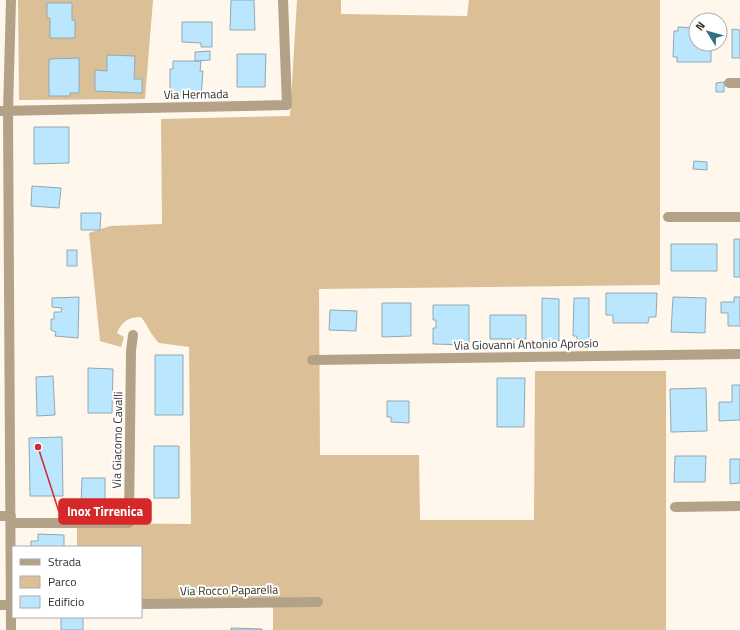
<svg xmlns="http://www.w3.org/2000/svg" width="740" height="630" viewBox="0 0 740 630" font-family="'Titillium Web',sans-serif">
  <rect width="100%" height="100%" fill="#fff7eb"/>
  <path fill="#dbc097" d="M18 0H153L145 99 19 100Z
    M297 0H341V14L467 16 469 0H660V285L319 289 320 455H419L420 520H534L535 371H666V630H273V601L141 599V547H77V523L191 524 189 347 159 343C151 335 148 326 141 317 129 317 122 321 117 333L124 337 121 347 100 341 89 233 110 226 162 224 161 119 290 116Z"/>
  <path fill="#bae7fd" stroke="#92a8b4" d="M231 0H254L255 30H230Z
    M47 3H72V20H75V38H50V18H47Z
    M182 22H212V47H201V43L182 42Z
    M678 27 696 28V44H711V62H677V57H673L674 31H678Z
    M732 29 740 30V58H732Z
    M210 51V60L195 61V52Z
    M237 54H266L265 87H237Z
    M107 55 135 56 134 79H142V93L95 91V70L107 71Z
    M79 58V93H70V96H49V59Z
    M173 61H201L200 71H203L201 97 183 98V96H170V69H173Z
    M724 82V92H716V83Z
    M34 127H69V163L34 164Z
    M694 161 707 162V170L693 169Z
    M32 186 61 188 59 208 31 206Z
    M81 213H101L100 230H81Z
    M734 239H740V277H734Z
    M671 244H717V271H671Z
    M67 250H77V266H67Z
    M606 293H657L656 317H649L648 323H613V315H606Z
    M79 297 78 338 55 336 56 332 51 330V319H54V312H61L62 308 52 307V298Z
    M673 297 706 298 705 333 671 332Z
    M734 297H740V326H728V313H721V302H734Z
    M542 298 559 299V341H542Z
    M574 298H589V345L577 344V336H573Z
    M382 303H411V336L382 337Z
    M433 305H469V345L433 344V328H436V320H433Z
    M330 310 357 311 356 331 329 330Z
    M490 315H526V339H490Z
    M155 355H183V415H155Z
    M88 368 113 369 112 413H88Z
    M53 376 55 415 37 416 36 377Z
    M497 378H525L524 427H497Z
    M732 385H740V420L719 421V402H732Z
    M706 388 707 431 671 432 670 389Z
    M387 401H409V423L391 422V417H387Z
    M62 437 63 496H30L29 438Z
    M154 446H179V498H154Z
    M675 456H706L705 482H674Z
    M730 459H740V483L730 484Z
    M82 478H105V505H81Z
    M38 534 64 535V547H31V541H38Z
    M61 617H83V630H61Z
    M231 628 262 629V630H231Z"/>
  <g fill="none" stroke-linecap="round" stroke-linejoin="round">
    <path stroke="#b3a288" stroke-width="10" d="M11 0 8 111 11 630
      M729 83H740
      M0 111 287 105 283 0
      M668 217H740
      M312 360 740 354
      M675 507 740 506
      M0 516H11
      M11 523H129L131 351 133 335
      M141 604 318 602
      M0 605H13"/>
  </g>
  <g text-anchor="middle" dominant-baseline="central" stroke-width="4" stroke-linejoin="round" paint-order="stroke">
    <g font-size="12" fill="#342f27" stroke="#fff">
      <text transform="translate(196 94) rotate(-1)">Via Hermada</text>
      <text transform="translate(526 344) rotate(-1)">Via Giovanni Antonio Aprosio</text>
      <text transform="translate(117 440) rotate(-89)">Via Giacomo Cavalli</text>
      <text transform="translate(229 590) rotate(-1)">Via Rocco Paparella</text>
    </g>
  </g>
  <path fill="none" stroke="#d62828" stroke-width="1.5" d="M38 447L59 512"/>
  <circle fill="#d62828" stroke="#fff" stroke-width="1.5" cx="38" cy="447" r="4"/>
  <rect fill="#d62828" stroke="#d62828" stroke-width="1.5" x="59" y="499" width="92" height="25" rx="4"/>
  <g font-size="13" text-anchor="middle" font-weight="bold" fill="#fff">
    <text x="105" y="516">Inox Tirrenica</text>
  </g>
  <rect x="12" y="546" width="130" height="72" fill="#ffffff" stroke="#aeaca9"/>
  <rect x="20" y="559" width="20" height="6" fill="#b3a288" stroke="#aeaca9"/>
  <text x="48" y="566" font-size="12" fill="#342f27">Strada</text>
  <rect x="20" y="576" width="20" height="12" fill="#dbc097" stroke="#aeaca9"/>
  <text x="48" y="586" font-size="12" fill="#342f27">Parco</text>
  <rect x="20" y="596" width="20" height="12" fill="#bae7fd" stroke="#aeaca9"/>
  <text x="48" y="606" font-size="12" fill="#342f27">Edificio</text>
  <g transform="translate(708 32) rotate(307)"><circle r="19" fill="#ffffff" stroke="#aeaca9"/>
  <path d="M0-3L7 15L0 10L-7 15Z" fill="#346e87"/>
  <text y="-6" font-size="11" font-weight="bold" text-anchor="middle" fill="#342f27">N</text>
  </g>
</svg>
